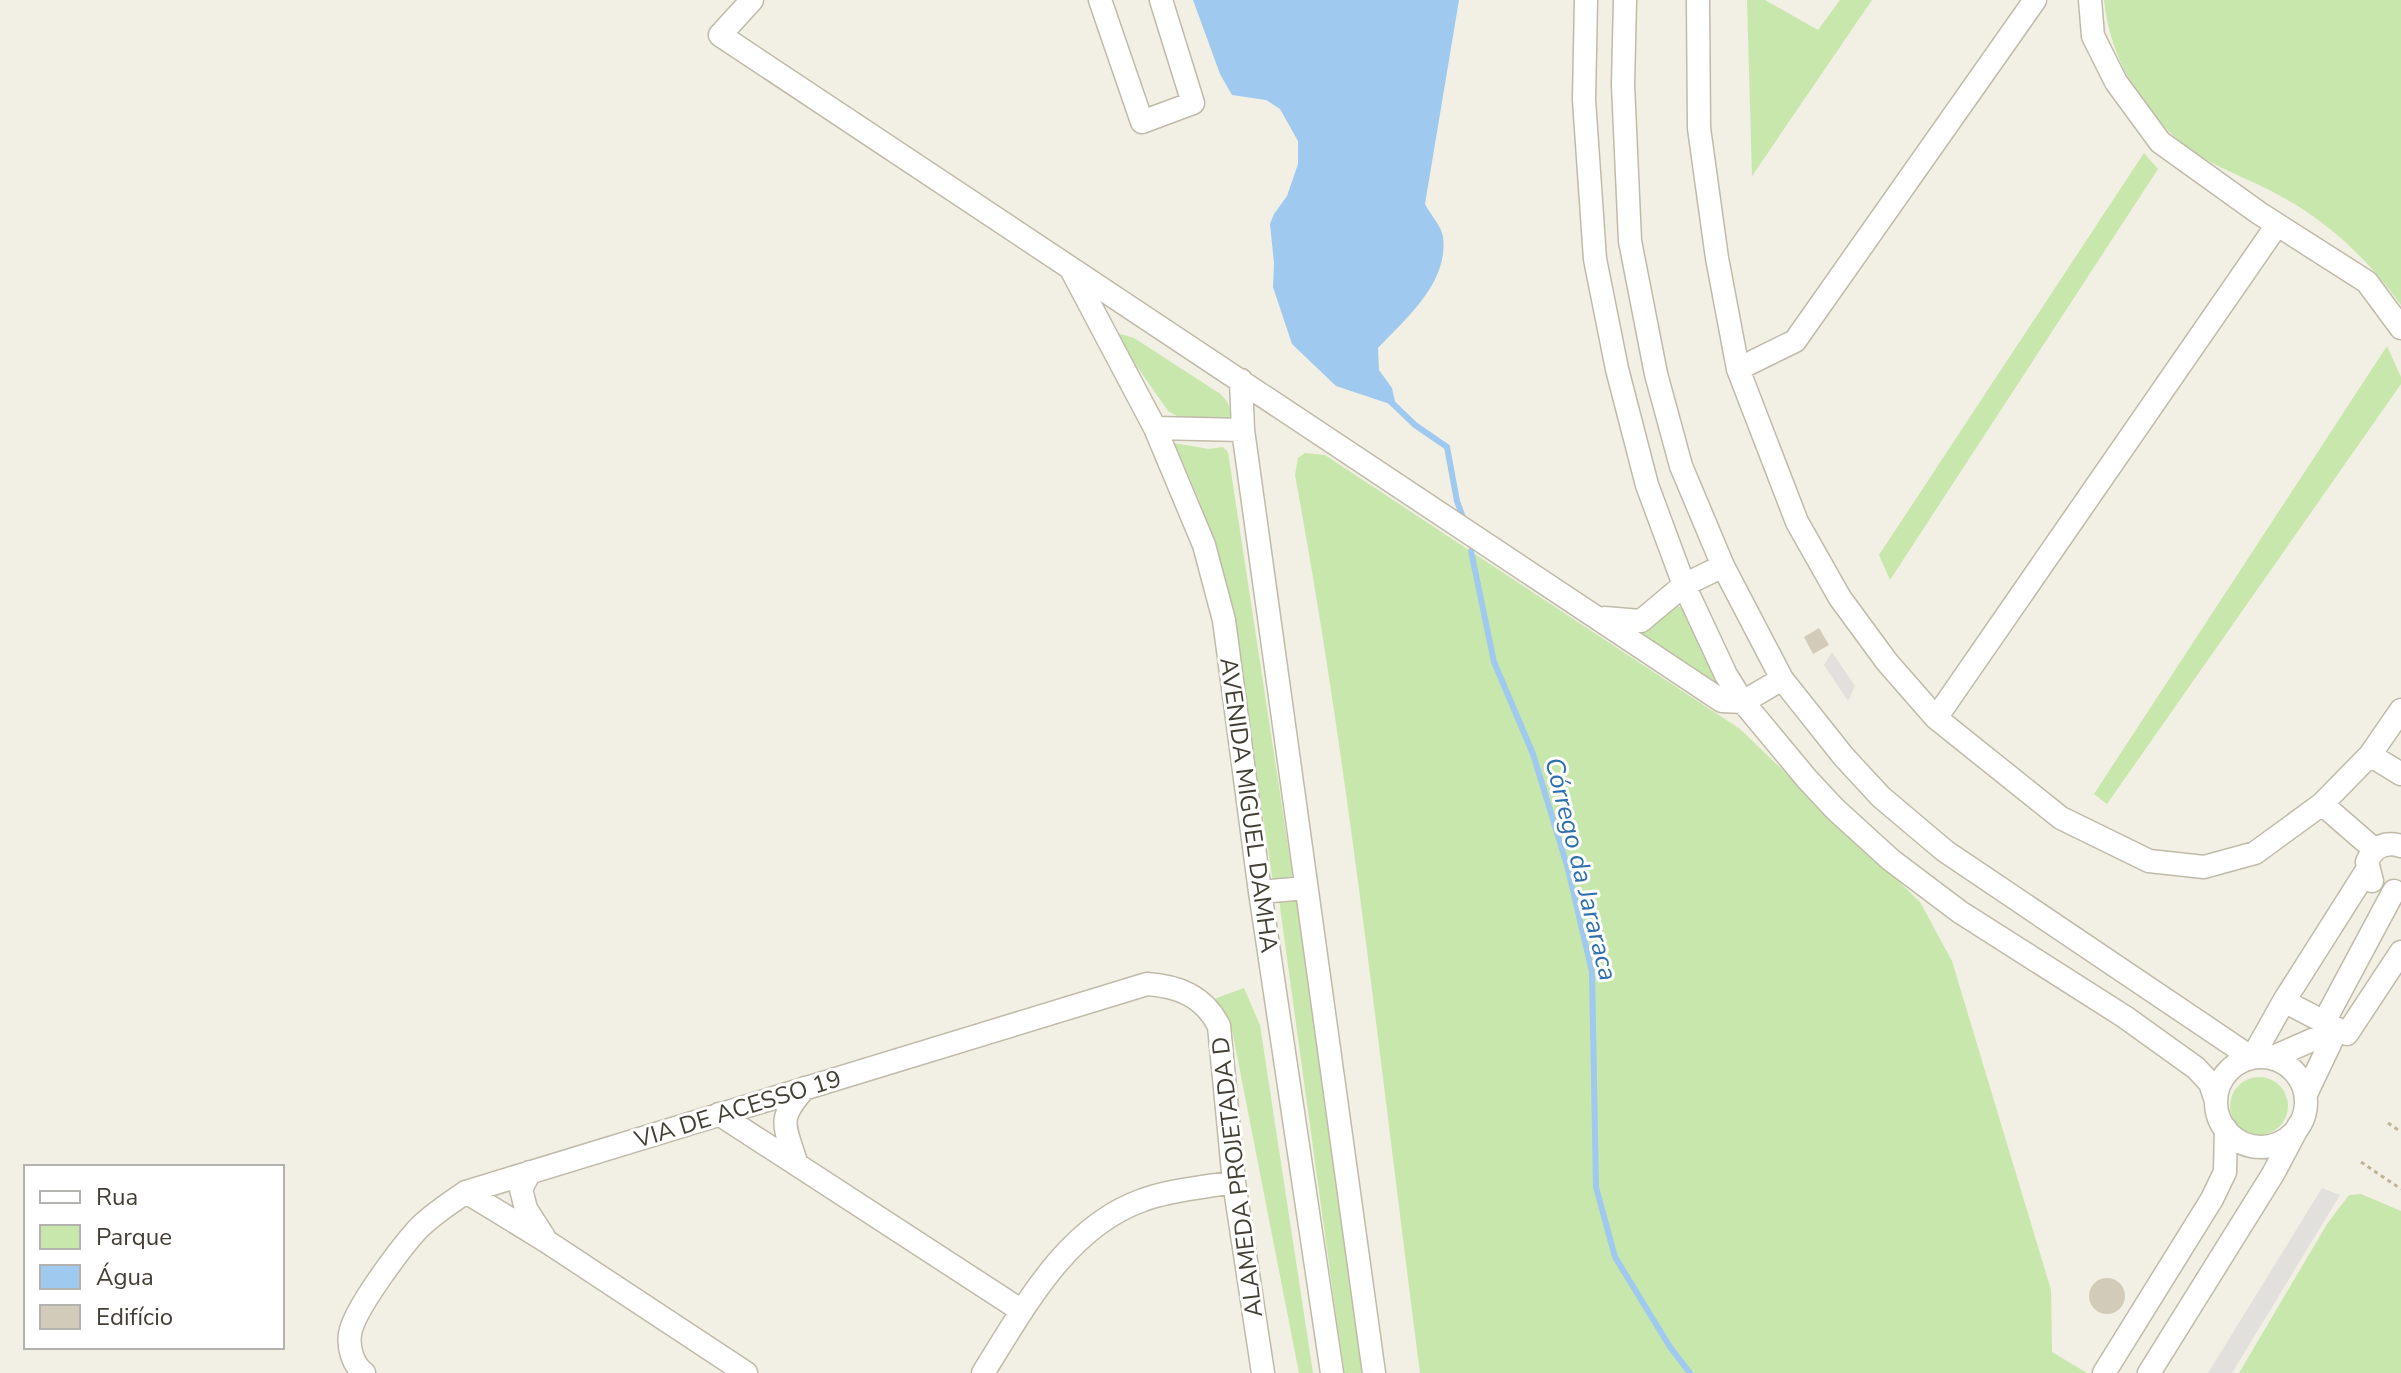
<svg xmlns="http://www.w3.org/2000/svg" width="2401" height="1373" viewBox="0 0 2401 1373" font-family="'Nunito Sans',sans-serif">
  <rect width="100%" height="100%" fill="#f2efe4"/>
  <path fill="#c8e7ac" d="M1747 0H1765L1818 30 1840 0H1872L1752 176Z
    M2104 0H2401V305C2370 262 2331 224 2284 198 2257 182 2228 173 2202 157 2148 124 2110 62 2104 0Z
    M2144 153 2158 169 1890 580 1879 555Z
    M1117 333 1134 338 1219 393C1227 399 1232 409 1230 419L1188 422 1168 411 1115 335Z
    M2387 346 2401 377V384L2107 804 2094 794Z
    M1174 443 1209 449 1223 447 1228 452 1294 885 1274 888 1229 594 1199 500Z
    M1305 453 1325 455 1740 729 1920 902 1952 961 2051 1290 2052 1352 2087 1373H1420C1381 1074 1350 772 1295 475L1298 458Z
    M1674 605 1683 608 1689 615 1726 691 1642 640 1637 630Z
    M1296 898 1362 1373H1344L1279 900Z
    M1244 988 1260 1025 1313 1373H1299L1232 1030 1214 999Z
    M2230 1106a29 29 0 1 1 58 0a29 29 0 1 1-58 0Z
    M2361 1194 2401 1211V1373H2239L2327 1224 2349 1195Z"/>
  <path fill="#e2e0dc" d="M1832 652 1855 686 1848 701 1824 665Z
    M2322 1188 2340 1195 2232 1373H2208Z"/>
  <path fill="#9fc9ef" d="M1193 0H1459L1425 204C1430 214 1442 227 1443 237 1449 283 1405 319 1378 348L1379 370 1392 388 1396 406 1336 386 1292 344 1273 287 1274 263 1270 224 1274 214 1287 196 1298 164V141L1280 109 1266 100 1232 95 1220 74Z"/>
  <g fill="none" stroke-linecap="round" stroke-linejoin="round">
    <path stroke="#9fc9ef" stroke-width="6" d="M1390 401 1415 425 1447 447 1457 501 1464 520
      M1471 551 1494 662 1533 754 1568 869 1592 972 1596 1187 1615 1257 1670 1347 1690 1373"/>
  </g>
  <path fill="#d3cbb9" d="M1819 628 1829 645 1813 654 1804 637Z
    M2089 1296a18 18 0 1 1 36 0a18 18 0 1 1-36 0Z"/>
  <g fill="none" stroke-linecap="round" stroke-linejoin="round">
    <g stroke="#c0baa9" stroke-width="25">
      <path id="minor" d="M752 0 720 35 1722 701 1743 702 1782 679
        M1100 0 1142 122 1193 103 1161 0
        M1586 0 1584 100 1595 259 1617 369 1647 485 1684 585 1726 675 1743 702 1807 779 1835 809 1891 860 1960 912 2125 1017 2196 1068 2210 1083 2216 1101
        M1625 0 1623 85 1630 241 1656 374 1681 466 1723 566 1782 679 1844 757 1881 797 1945 851 2252 1058 2284 1001 2367 870
        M1698 0 1699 128 1717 258 1738 369 1797 522 1840 598 1887 662 1936 718 2061 818 2149 861 2204 867 2255 853 2322 804 2370 755 2401 710
        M2090 0 2093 36 2116 82 2160 142 2259 213 2367 282 2401 328
        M1072 271 1155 428 1204 545 1224 620 1260 892 1332 1373
        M1738 369 1795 341 2035 0
        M1241 380 1243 430 1374 1373
        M1155 428 1243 430
        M1604 618 1641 621 1684 585 1723 566
        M1936 718 2277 225
        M2370 755 2401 774
        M2322 804 2375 850
        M2372 881 2367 862C2373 847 2385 841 2401 846
        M1260 892 1306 888
        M2284 1001 2347 1034 2401 952
        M2324 1022 2394 891
        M2216 1102a45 45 0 1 1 90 0a45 45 0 1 1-90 0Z
        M2271 1058 2337 1029 2306 1094
        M719 1114 1022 1311
        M796 1162C784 1124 777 1119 805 1088
        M530 1172 521 1189 526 1209 544 1237
        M466 1192 546 1241 746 1373
        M364 1373C353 1365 348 1348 350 1334 353 1311 400 1249 417 1230 431 1215 449 1204 466 1192L1147 984C1178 986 1204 996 1219 1026L1234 1182 1263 1373
        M983 1373C1024 1308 1066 1227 1143 1200 1169 1190 1206 1187 1234 1182
        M2104 1373 2212 1199 2225 1172 2226 1129
        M2149 1373 2273 1174 2299 1125"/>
    </g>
    <path stroke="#bfb498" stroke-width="3" stroke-dasharray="4 4" stroke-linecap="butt" d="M2388 1123 2401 1132
      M2361 1162 2401 1189"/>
    <use href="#minor" stroke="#fff" stroke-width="22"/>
  </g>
  <g text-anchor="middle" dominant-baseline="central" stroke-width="6" stroke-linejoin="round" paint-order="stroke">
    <g font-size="24" fill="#443f34" stroke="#fff">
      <text transform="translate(1249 805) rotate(82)">AVENIDA MIGUEL DAMHA</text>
      <text transform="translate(738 1109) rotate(-17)">VIA DE ACESSO 19</text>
      <text transform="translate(1237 1177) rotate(-97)">ALAMEDA PROJETADA D</text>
    </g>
    <g font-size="26" font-style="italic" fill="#2e6fae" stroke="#fff">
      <text transform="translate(1581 869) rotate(76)">Córrego da Jararaca</text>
    </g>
  </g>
  <rect x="24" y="1165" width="260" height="184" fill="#ffffff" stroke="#b4b2ae" stroke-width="2"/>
  <rect x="40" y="1191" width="40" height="12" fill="#ffffff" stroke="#b4b2ae" stroke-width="2"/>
  <text x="96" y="1205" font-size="24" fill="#443f34">Rua</text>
  <rect x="40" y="1225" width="40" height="24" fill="#c8e7ac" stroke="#b4b2ae" stroke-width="2"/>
  <text x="96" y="1245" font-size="24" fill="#443f34">Parque</text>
  <rect x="40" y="1265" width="40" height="24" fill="#9fc9ef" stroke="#b4b2ae" stroke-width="2"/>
  <text x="96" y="1285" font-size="24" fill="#443f34">Água</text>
  <rect x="40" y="1305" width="40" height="24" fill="#d3cbb9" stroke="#b4b2ae" stroke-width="2"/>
  <text x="96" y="1325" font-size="24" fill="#443f34">Edifício</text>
</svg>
